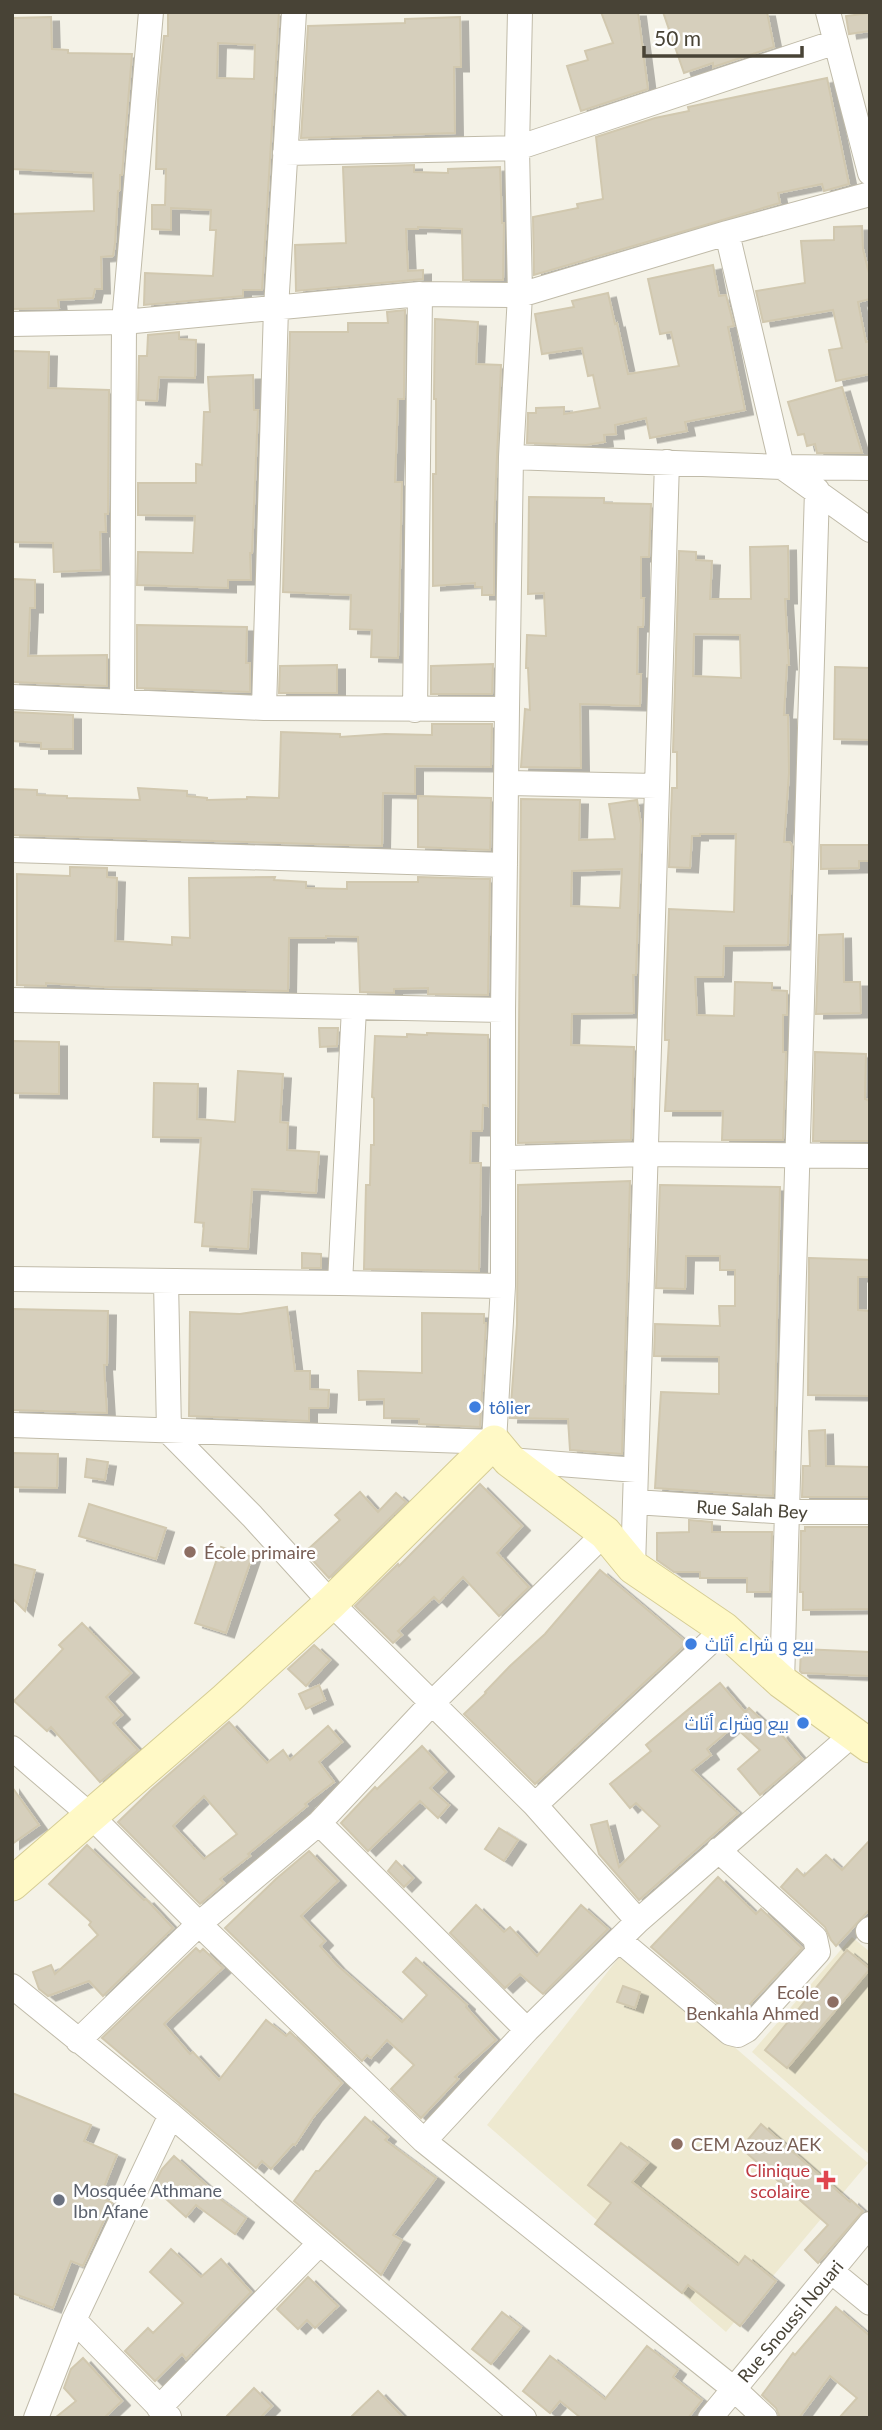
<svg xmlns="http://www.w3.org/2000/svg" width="882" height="2430" viewBox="0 0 882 2430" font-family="Lato,Cairo,sans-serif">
  <defs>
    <filter id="shadow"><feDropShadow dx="8" dy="4.5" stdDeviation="0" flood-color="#0004"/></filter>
  </defs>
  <rect width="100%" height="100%" fill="#f4f2e7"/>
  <path fill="#eee9d0" d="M852 1937 870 1952V2155L752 2052Z
    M624 1951 868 2163 726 2332 487 2125Z"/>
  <path fill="#d6cfbc" stroke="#d1c8af" stroke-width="2" fill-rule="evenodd" filter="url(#shadow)" d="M168 12H279L262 290H243V296L144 305 145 273 213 276 216 230H210L211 210 171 208V230L152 229V205H165L166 169H156L158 100 164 36H168ZM218 43 255 45 254 79 217 78Z
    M601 12H638L648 89 581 111 567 66 588 60 585 51 613 43Z
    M663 12H767L774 47 713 67V63L684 73Z
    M870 13V31L849 34 846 16Z
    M51 17 52 49 68 50V53L132 54 122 175H120V190L118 191 115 244 113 256 101 257 102 289H95L93 298 58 300 59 308 12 309V214L94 211 93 173 12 169V18Z
    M460 17 461 67H454L455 133 301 138 308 26 405 23V19Z
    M827 78 849 184 824 191 822 184 778 193 780 203 534 275 533 217 578 208 577 204 603 199 596 137 655 118 689 111 688 107Z
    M414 165V172L448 173V169L500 167 502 223H504L503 280H463L462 229 418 227V229H406L408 271 423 270V279L296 291 295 245 346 243 343 167Z
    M862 226 863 249 870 277V299L858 302 866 342 870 341V374L836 381 829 350 842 348 833 310 763 322 756 291 805 283 801 241 834 240V227Z
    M713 265 719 296 726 295 734 326 728 327 745 410 685 422 687 431 650 438 646 418 615 425 616 434 604 435 605 442 586 445 527 443 528 413H536V408L564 407V414L600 408 593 375 588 376 582 348 542 354 535 314 574 307 572 301 608 293 615 324 617 323 628 374 679 366 671 332 660 334 648 279Z
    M405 310 404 399H398L395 482H402L398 658 371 657 372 630 350 629 351 595 283 592 290 332H348V323H388L387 312Z
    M435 319 478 322 476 364 501 365 494 524V595H482V587H475V583L433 586V474H436V399H434Z
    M179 332V339L196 340 195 378 159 377 157 401 138 400 139 356H147L148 335Z
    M12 351 49 352 48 388 109 390 108 514H105L106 532H100L101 570 54 572 53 543 12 542Z
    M253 375 254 410H258L252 553H250L251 580H228V588L137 585 138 552 193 553 195 516 138 515V483H196V464L202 465 204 412H210L208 377Z
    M842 387 862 453H817L815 444 807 446 804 434 798 435 788 402Z
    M529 497 604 498V503L651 504 649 557H641V598H644L643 627H638L637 674H641L640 706 580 704 581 768 521 767 525 709 530 710 528 668H526L527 635 546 636 544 593 528 594Z
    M788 546 789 599H785L789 665H787L784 715H788L789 773 784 842H790L792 846 788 945 724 946 723 977H695L697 1015 734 1016 735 982 772 983V990L787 991V1015H783V1052H786L783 1140H722L723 1111H665L669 1040H665V1025L669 909 734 912 736 834H700V836H692L690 868 669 867 672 788H677V752H673L679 551 696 552V560L712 561 710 599H751L750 547ZM694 634 740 635 741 678 693 676Z
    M12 579 35 580V608H30L28 656 107 655V686L12 682Z
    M137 625 247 627 246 663H250V692L137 688Z
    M493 664 492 694H431V666Z
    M337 665V693H279L280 666Z
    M835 667 870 668V740L834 739Z
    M12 712 73 715V749H41V743L12 741Z
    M432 724H492L491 767 415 766V794L383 793 382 846 12 835V789L37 790V795L67 796V798L140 800 138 788 187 791V796L207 798V800L247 799V797L279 798 281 732 340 734V737L385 734 432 735Z
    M418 796 491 798 490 850 418 847Z
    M521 799 580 800 579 840 615 839 609 804 637 800 641 824 636 975H633L634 1013 572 1014 571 1045 634 1047 631 1140 518 1143ZM622 869 620 908 571 906 572 871Z
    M821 845H870V861H859V868L821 869Z
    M70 867 107 868V877L117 878 115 941 172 945V937L190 938 189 878 275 877 274 880 306 882V888L347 889V882H418V877L490 879 488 995 428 994V988L394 989V993L360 992 358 937 326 936V938H289L288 991 104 987 46 983V986L17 985V874L70 876Z
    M843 934 844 982H860L861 1013 816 1014 819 935Z
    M319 1028H338L337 1046 320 1047Z
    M427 1033 488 1035V1106L483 1105 482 1131H471L470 1163H481L479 1271 364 1269 366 1185H370L371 1145H374V1098L372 1097 375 1036 407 1037V1034L427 1035Z
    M12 1041 59 1042V1094L12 1093Z
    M815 1052 866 1054 865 1099 868 1100 870 1105 869 1141H813Z
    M238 1071 283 1074 280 1122 288 1123 287 1150 319 1152 316 1193 252 1189 248 1249 202 1246 204 1223 195 1222 201 1138 153 1137 154 1083 198 1084 197 1119 235 1122Z
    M630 1181 622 1454 570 1450 568 1419 510 1418 517 1324 518 1185Z
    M660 1185 780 1187 773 1496 655 1488 661 1392 719 1394V1357L654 1356 655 1324 720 1326 719 1306H735V1270H720V1256H686L685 1289 656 1288Z
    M302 1253 321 1254V1268H302Z
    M809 1258 870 1260V1277H858V1310L870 1311V1396L808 1395Z
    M287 1307 295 1371H310V1389L329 1390 328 1408H309V1421L189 1416 190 1312 240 1314Z
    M12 1309 108 1311 107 1365H104L107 1413 12 1410Z
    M422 1313 484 1314V1323H486L480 1427 419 1424V1419L384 1418V1399L359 1400 358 1371 422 1373Z
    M825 1430 826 1466 870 1467V1497H802L803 1466H810L809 1431Z
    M12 1453 58 1454 57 1488 12 1487Z
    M87 1459 108 1462 105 1480 85 1477Z
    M480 1484 522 1526 497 1553 529 1587 499 1616 463 1577 439 1602 434 1597 398 1631 402 1635 393 1643 355 1606 398 1564 399 1566Z
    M360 1492 378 1512 396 1493 406 1502 329 1578 305 1552 340 1520 335 1515Z
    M89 1504 166 1528 156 1559 79 1536Z
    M689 1520 712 1522V1532H772L770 1592H747V1578H700V1572H674L657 1560V1533L689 1532Z
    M805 1527H870V1609L803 1610V1592H800L801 1531H805Z
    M221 1547 252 1557 226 1633 195 1623Z
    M12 1564 35 1570 25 1611 12 1598Z
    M600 1570 687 1643 535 1784 464 1714 486 1693 485 1692 510 1666 545 1634Z
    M82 1623 131 1673 106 1697 122 1715 113 1723 138 1750 100 1782 51 1727 47 1731 14 1701 63 1649 59 1645Z
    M314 1645 330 1660 306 1686 288 1669Z
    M801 1649 870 1652V1676L802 1673 800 1671Z
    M720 1683 745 1712 749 1708 778 1735 780 1733 802 1759 760 1795 738 1769 760 1750 734 1726 707 1749 711 1755 692 1770 738 1813 639 1900 599 1854 591 1825 607 1821 619 1867 660 1826 636 1803 630 1808 610 1784 651 1751 646 1745Z
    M319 1685 325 1700 306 1709 299 1694Z
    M229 1722 267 1763 283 1750 290 1760 328 1726 342 1742 319 1762 334 1782 305 1804 307 1806 248 1854 250 1856 220 1879 224 1883 200 1904 118 1822 152 1789ZM204 1796 237 1834 204 1859 173 1826Z
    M422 1746 446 1772 430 1788 449 1805 438 1818 420 1801 368 1851 341 1823 375 1787 377 1789Z
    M12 1787 39 1825 12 1844Z
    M499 1828 518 1840 504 1861 485 1849Z
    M870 1840V1909L836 1946 831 1940 825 1927 781 1887 797 1869 804 1876 826 1855 842 1870Z
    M87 1845 144 1900 146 1899 173 1928 103 1996 89 1981 48 1996 39 1989 33 1972 51 1965 55 1974 98 1935 89 1925 91 1922 49 1884Z
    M309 1851 338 1881 301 1916 325 1941 320 1946 337 1965 402 2022 427 1995 403 1972 416 1958 467 2005 466 2007 496 2040 455 2077 458 2079 421 2118 391 2089 414 2065 387 2040 371 2058 367 2055 362 2061 225 1928 276 1879Z
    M396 1861 413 1878 404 1887 388 1871Z
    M718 1877 756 1914 761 1909 802 1948 736 2019 651 1947Z
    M476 1905 504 1932 510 1927 537 1956 581 1905 608 1929 543 1994 520 1974 505 1988 450 1933Z
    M196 1948 200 1952 203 1949 223 1968 164 2024 190 2054 193 2052 219 2080 266 2020 286 2036 290 2032 342 2083 314 2116 295 2145 293 2144 271 2169 262 2161 256 2168 102 2038Z
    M847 1950 870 1969 787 2068 765 2050Z
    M623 1986 640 1992 635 2008 617 2002Z
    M12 2093 91 2125 84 2141 117 2155 100 2197 112 2203 83 2266 71 2261 53 2308 12 2293Z
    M365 2117 388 2137 385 2140 436 2178 393 2235 402 2240 381 2275 294 2201 316 2171H319Z
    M761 2124 850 2202 851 2200 863 2211 818 2263 805 2250 828 2225 741 2148Z
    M621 2143 648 2163 632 2182 738 2265 745 2256 776 2281 740 2326 688 2285 682 2293 595 2224 611 2203 588 2185Z
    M174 2156 211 2189 209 2191 246 2218 235 2234 196 2205 186 2217 153 2187 162 2169Z
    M171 2249 201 2277 221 2259 251 2292 186 2359 182 2354 155 2381 125 2351 148 2328 153 2333 183 2303 150 2272Z
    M308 2277 338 2306 315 2328 307 2320 298 2329 277 2309Z
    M836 2307 870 2336V2418H839L857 2398 830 2376 799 2418H780L776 2408 762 2395 793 2353 795 2355Z
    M502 2312 521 2327 491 2364 472 2349Z
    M647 2346 678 2370 673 2377 702 2400 688 2418H581L560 2401 550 2413 523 2391 550 2356 605 2399Z
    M83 2358 122 2401 104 2418H55L76 2401 64 2388 71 2369Z
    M254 2388 272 2406 260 2418H225Z
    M378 2391 404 2418H350Z"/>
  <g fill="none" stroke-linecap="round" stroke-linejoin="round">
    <g stroke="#c0bba9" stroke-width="26">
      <path id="street" d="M828 12 870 173
        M285 153 517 148 836 42
        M727 233 870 194
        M12 324 124 322 420 294 520 295 727 233 782 467 870 468
        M511 457 782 467 870 530
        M12 697 264 708 507 709
        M122 702 124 322 151 12
        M264 708 276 308 294 12
        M415 710 420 294
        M507 783 657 786
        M12 850 505 865
        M12 1000 503 1010
        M354 1008 340 1283 503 1286
        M504 1158 646 1154 870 1156
        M12 1279 340 1283
        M166 1281 169 1432 252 1516 331 1603 535 1805 638 1921 853 1734
        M12 1425 494 1442 503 1286V1010L507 709 511 457 520 295 517 148 520 12
        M509 1460 636 1470
        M635 1502 788 1512H870
        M633 1567 667 462
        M782 1682 817 490
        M12 1748 90 1815 199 1924 424 2141 734 2389 765 2418
        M535 1805 724 1629
        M319 1823 527 2030 638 1921
        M868 1931 870 1929
        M619 1940 730 2033 738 2035 747 2030 818 1952 815 1938 718 1850
        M12 1986 171 2115 524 2418
        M78 2041 199 1924 319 1823 432 1703 605 1533
        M424 2141 527 2030
        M831 2271 870 2303
        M74 2320 169 2417
        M159 2408 320 2243
        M36 2418 74 2320 171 2115
        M710 2418 870 2224"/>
    </g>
    <g stroke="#d6cd95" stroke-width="35">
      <path id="secondary" d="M12 1884 226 1699 331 1603 494 1442 509 1460 605 1533 633 1567 724 1629 782 1682 870 1746"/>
    </g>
    <use href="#street" stroke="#fff" stroke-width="24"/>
    <use href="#secondary" stroke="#fff9c6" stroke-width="33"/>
  </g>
  <g fill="#3f7fe0" stroke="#fff" stroke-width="2.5">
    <circle cx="475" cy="1407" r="7"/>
    <circle cx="691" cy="1644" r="7"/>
    <circle cx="803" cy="1723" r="7"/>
  </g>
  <g fill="#8d6e63" stroke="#fff" stroke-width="2.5">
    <circle cx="190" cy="1552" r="7"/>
    <circle cx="833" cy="2002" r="7"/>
    <circle cx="677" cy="2144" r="7"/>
  </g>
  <path fill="#e0444e" stroke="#fff" stroke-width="2.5" d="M822.5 2169.5h7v7h7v7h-7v7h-7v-7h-7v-7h7z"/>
  <circle fill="#6b7280" stroke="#fff" stroke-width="2.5" cx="59" cy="2200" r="7"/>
  <g text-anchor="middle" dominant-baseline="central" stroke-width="5" stroke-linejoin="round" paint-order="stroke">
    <g font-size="18" fill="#366cbe" stroke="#fff" text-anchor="start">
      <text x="489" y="1407">tôlier</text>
      <text x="705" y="1644">بيع و شراء أثاث</text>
      <text x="789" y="1723" text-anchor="end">بيع وشراء أثاث</text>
    </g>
    <g font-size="18" fill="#484336" stroke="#fff">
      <text transform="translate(752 1509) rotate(3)">Rue Salah Bey</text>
      <text transform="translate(790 2321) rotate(-50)">Rue Snoussi Nouari</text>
    </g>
    <g font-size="18" fill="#785e54" stroke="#fff" text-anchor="start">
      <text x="204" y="1552">École primaire</text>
      <text x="819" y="1992" text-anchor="end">Ecole<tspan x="819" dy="21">Benkahla Ahmed</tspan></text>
      <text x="691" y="2144">CEM Azouz AEK</text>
    </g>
    <g font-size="18" fill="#be3a42" stroke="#fff" text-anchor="end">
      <text x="810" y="2170">Clinique<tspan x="810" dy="21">scolaire</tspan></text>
    </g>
    <g font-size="18" fill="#5b616d" stroke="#fff" text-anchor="start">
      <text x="73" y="2190">Mosquée Athmane<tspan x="73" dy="21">Ibn Afane</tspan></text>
    </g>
  </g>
  <rect width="882" height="2430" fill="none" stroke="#484336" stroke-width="28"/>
  <path d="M644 46v10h158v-10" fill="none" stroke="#484336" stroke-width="3.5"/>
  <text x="654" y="46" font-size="21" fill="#484336" stroke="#ffffff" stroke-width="5" paint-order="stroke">50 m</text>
</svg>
